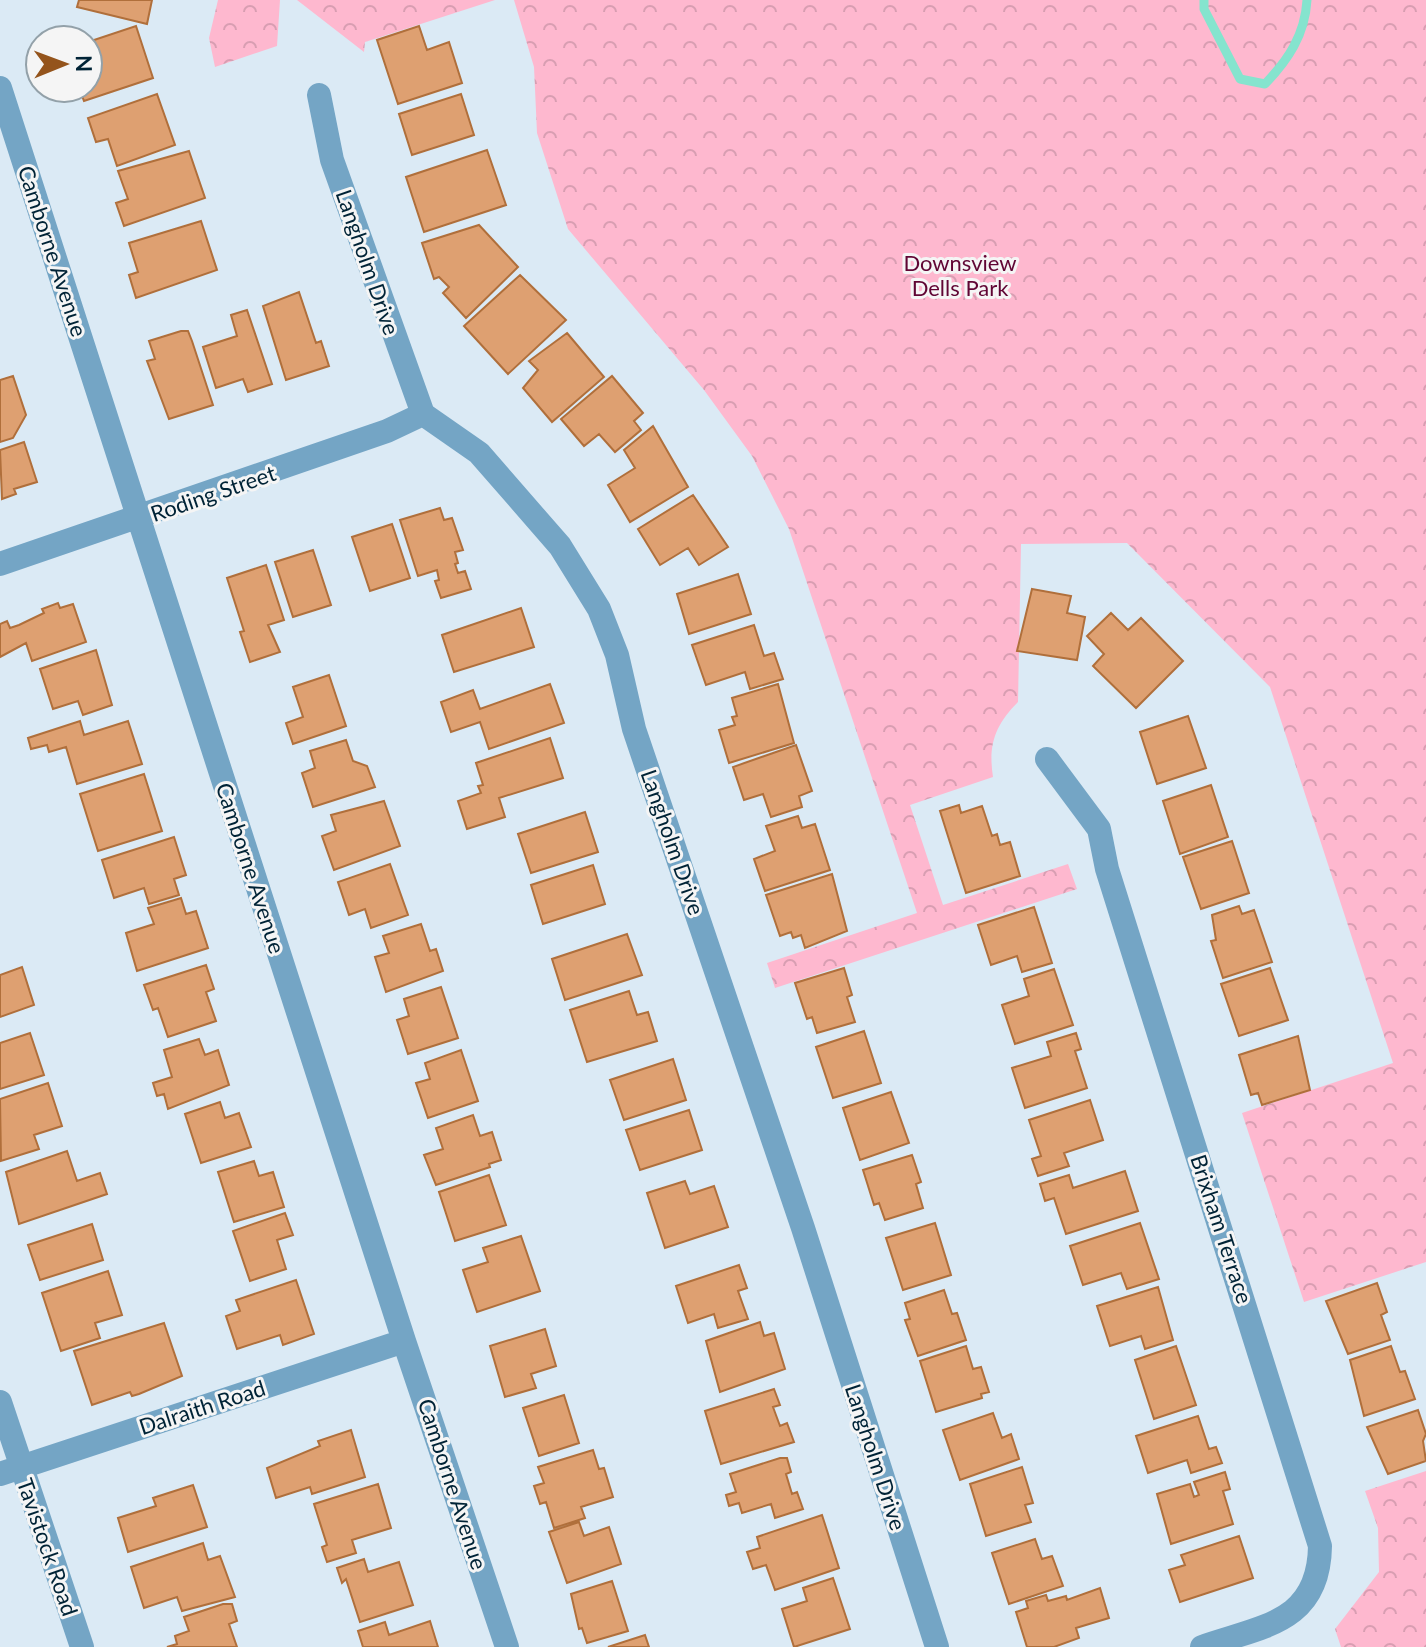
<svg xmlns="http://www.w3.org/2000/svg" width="1426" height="1647" viewBox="0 0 1426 1647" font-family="Lato,sans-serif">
  <defs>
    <pattern id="park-crowns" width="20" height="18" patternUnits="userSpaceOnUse" patternTransform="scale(2)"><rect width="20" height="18" fill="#feb8cf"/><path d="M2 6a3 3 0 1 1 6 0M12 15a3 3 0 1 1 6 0" fill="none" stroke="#d89eb2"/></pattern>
  </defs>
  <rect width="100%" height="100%" fill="#dbeaf5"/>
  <path fill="url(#park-crowns)" d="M218 0H280L277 46 215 67 209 38Z
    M297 0H495L365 42 364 52Z
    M514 0H1426V1262L1304 1302 1242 1113 1393 1063 1270 687 1127 543 1021 544 1018 702C995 725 988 745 993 777L910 805 943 905 1068 864 1077 889 775 988 767 963 917 913 789 529 752 456 704 390 568 229 537 133 534 67Z
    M1426 1471V1647H1341L1335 1629 1379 1572 1378 1528 1365 1491Z"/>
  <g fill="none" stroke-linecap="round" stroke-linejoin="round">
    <path stroke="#85e4ce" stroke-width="9" d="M1204 0V9L1240 79 1265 84C1288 60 1305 35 1307 0"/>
  </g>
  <path fill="#dea071" stroke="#b06f3b" stroke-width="2" d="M79 0H152L147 24 77 7Z
    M136 26 153 78 84 101 79 88H88V42Z
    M419 26 427 50 449 42 462 83 398 104 377 40Z
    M157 94 175 145 117 166 108 139 96 142 88 118Z
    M461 94 474 135 412 155 399 114Z
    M487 150 506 205 424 232 406 177Z
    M189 151 205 198 124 226 116 203 128 199 118 171Z
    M201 221 217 270 136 298 129 275 138 272 129 243Z
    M479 225 518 267 466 318 443 293 449 287 439 277 434 279 422 243Z
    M520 275 566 320 508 374 464 326Z
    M299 292 316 343 321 341 329 366 286 380 263 306Z
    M247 310 272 384 248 392 243 379 216 388 203 347 237 336 231 315Z
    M181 331H188L192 341 213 405 169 419 147 361 155 359 149 341Z
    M567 333 604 377 552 422 523 388 538 370 529 361Z
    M13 376 26 415 13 438 0 442V380Z
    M612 376 643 413 634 421 641 430 615 452 599 434 584 446 561 419Z
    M653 426 688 487 630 522 608 485 635 468 624 450Z
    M24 442 37 482 14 489 16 494 2 499 0 450Z
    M693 495 728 547 699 565 688 548 660 565 638 529Z
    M440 508 444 520 452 518 463 550 455 552 458 563 455 564 458 573 465 571 471 589 441 598 435 581 439 580 437 570 418 576 400 520Z
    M392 524 410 578 370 591 352 537Z
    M313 550 331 605 293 617 275 562Z
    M266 565 284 620 268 625 280 652 250 662 240 632 244 631 227 578Z
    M738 574 751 614 689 634 677 594Z
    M1032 589 1071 596 1067 613 1085 617 1077 660 1017 651Z
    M58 603 60 608 73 604 86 642 32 661 26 643 0 657V624L7 621 10 628 19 625 44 613 42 609Z
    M521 608 534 647 454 672 442 635Z
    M1111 613 1128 630 1141 618 1183 661 1136 708 1093 666 1104 654 1087 636Z
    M754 625 764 656 774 653 783 679 750 689 745 672 706 685 692 645Z
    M96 650 112 705 83 715 78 701 53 709 40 669Z
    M329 675 346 726 293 744 286 723 303 717 293 687Z
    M550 684 564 723 489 749 480 722 451 732 441 702 473 690 480 709Z
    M778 684 794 743 729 763 719 730 735 725 732 717 737 716 732 698Z
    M1188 716 1206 768 1157 784 1140 732Z
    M80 721 84 735 128 721 142 764 77 784 66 747 49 752 47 745 31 749 28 738Z
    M550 738 563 778 499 798 505 817 467 829 458 801 481 793 478 786 483 785 476 763Z
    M346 740 353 761 367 766 375 787 313 807 302 773 315 768 310 751Z
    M796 745 812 791 799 796 802 807 771 817 763 794 744 800 733 767Z
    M144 774 162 831 98 851 80 794Z
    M1211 785 1228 837 1180 854 1163 801Z
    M384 801 400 846 334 870 322 836 336 831 331 815Z
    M959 805 961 813 982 806 992 836 997 834 1000 845 1010 842 1020 876 966 893 940 811Z
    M585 812 598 852 531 873 518 834Z
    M798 816 802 828 815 824 830 870 765 891 754 859 775 851 766 826Z
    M174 837 186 875 174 879 179 895 149 904 144 888 114 898 102 860Z
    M1232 841 1249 893 1201 909 1183 857Z
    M390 864 408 915 371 928 365 909 349 915 338 882Z
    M593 865 605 904 543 924 531 885Z
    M832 874 847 931 805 948 801 935 793 938 791 932 780 936 766 895Z
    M181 898 186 914 196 911 208 948 137 971 126 933 154 924 148 908Z
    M1239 906 1242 914 1254 910 1272 962 1223 978 1211 941 1216 940 1212 915Z
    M1034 907 1052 963 1022 972 1017 956 991 965 978 925Z
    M421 924 430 951 436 949 443 971 386 992 375 957 389 953 383 936Z
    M627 934 642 975 565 1000 552 959Z
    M206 965 214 989 206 992 216 1021 168 1037 158 1008 153 1010 144 985Z
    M22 967 34 1005 0 1017V975Z
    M844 968 852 995 847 997 855 1022 817 1033 812 1017 807 1019 795 983Z
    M1270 968 1288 1020 1239 1036 1221 984Z
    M1054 969 1073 1025 1015 1044 1002 1005 1029 996 1024 979Z
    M441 987 458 1038 408 1054 397 1020 409 1016 404 999Z
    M629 991 637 1015 648 1012 657 1041 587 1062 570 1010Z
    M864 1031 881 1083 833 1098 816 1047Z
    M30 1033 44 1075 0 1089V1043Z
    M1076 1033 1081 1049 1075 1051 1087 1088 1025 1108 1012 1068 1051 1056 1047 1042Z
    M1298 1036 1310 1090 1262 1105 1258 1093 1251 1095 1239 1055Z
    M199 1039 205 1055 218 1050 229 1085 168 1109 164 1094 157 1096 153 1083 172 1077 164 1050Z
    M461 1050 478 1101 428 1118 416 1083 430 1079 425 1063Z
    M673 1059 686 1100 624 1120 610 1080Z
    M48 1083 62 1126 34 1135 39 1149 1 1161 0 1099Z
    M891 1092 909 1143 860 1160 843 1108Z
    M1090 1100 1103 1140 1064 1153 1069 1166 1038 1176 1032 1159 1041 1156 1029 1120Z
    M220 1102 225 1118 239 1113 251 1147 201 1163 185 1114Z
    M689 1110 702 1150 640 1170 626 1130Z
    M473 1115 480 1136 492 1132 501 1160 489 1164 490 1167 436 1185 424 1155 443 1149 436 1128Z
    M67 1151 77 1181 100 1173 107 1194 19 1224 6 1172Z
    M912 1155 921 1182 916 1184 923 1208 885 1220 879 1203 874 1205 863 1170Z
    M254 1161 259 1176 273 1172 284 1207 234 1222 218 1172Z
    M1125 1171 1138 1211 1066 1234 1054 1198 1045 1201 1040 1184 1069 1175 1073 1188Z
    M489 1175 506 1225 455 1241 439 1192Z
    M685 1181 690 1194 714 1186 728 1227 665 1248 647 1193Z
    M285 1213 293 1235 277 1240 286 1269 250 1281 233 1231Z
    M935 1223 951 1275 903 1290 886 1238Z
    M1140 1223 1159 1279 1127 1289 1121 1273 1083 1285 1070 1246Z
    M92 1224 103 1260 40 1280 28 1245Z
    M521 1236 540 1291 477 1312 463 1270 488 1262 483 1248Z
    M739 1265 747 1288 738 1291 748 1319 718 1328 714 1314 688 1323 676 1286Z
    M108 1271 122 1315 95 1323 100 1338 61 1351 42 1293Z
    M296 1280 314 1334 283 1345 280 1335 237 1349 226 1316 240 1311 236 1300Z
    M1377 1283 1387 1312 1381 1315 1390 1340 1348 1354 1326 1301Z
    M1158 1287 1173 1340 1145 1349 1141 1336 1110 1346 1097 1306Z
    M944 1290 952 1314 957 1313 966 1340 918 1356 905 1320 910 1319 905 1303Z
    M760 1322 764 1336 774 1333 785 1369 720 1392 706 1341Z
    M164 1323 182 1376 139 1394 132 1396 130 1392 92 1405 74 1351Z
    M545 1329 556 1366 531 1374 536 1388 505 1397 490 1346Z
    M966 1346 973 1369 981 1367 989 1392 981 1394 982 1398 936 1412 920 1361Z
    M1176 1346 1196 1405 1154 1419 1135 1360Z
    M1391 1346 1400 1372 1405 1371 1415 1399 1364 1416 1350 1360Z
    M774 1389 780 1405 773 1407 780 1426 787 1423 794 1442 721 1464 705 1411Z
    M564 1395 579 1443 539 1456 523 1408Z
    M1418 1410 1426 1434 1423 1441 1426 1461 1388 1474 1367 1427Z
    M993 1413 1002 1438 1011 1434 1019 1459 960 1480 943 1430Z
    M1198 1416 1209 1449 1216 1447 1222 1463 1191 1473 1187 1460 1148 1473 1136 1436Z
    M351 1430 365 1477 312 1494 310 1487 276 1498 267 1468 320 1446 318 1441Z
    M593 1450 599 1469 604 1468 613 1497 581 1507 585 1518 554 1528 546 1502 540 1504 534 1486 544 1483 538 1467Z
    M780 1458H787L791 1472 786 1474 792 1494 797 1492 803 1509 775 1518 771 1504 742 1513 739 1503 729 1506 726 1495 736 1492 730 1474Z
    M1022 1467 1033 1503 1025 1505 1031 1522 986 1536 970 1484Z
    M1225 1472 1230 1489 1223 1491 1233 1524 1171 1544 1157 1494 1190 1484 1194 1497 1199 1495 1194 1482Z
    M378 1484 391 1528 352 1540 356 1553 327 1562 322 1547 327 1545 314 1504Z
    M193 1485 207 1527 128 1552 118 1518 156 1506 153 1498Z
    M822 1515 839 1568 775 1590 766 1565 753 1569 747 1552 760 1548 757 1537Z
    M579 1522 584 1536 609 1527 621 1564 567 1583 549 1532Z
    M1239 1536 1253 1578 1180 1602 1169 1570 1185 1565 1181 1555Z
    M1035 1539 1042 1559 1052 1556 1063 1586 1009 1604 992 1553Z
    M203 1543 208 1560 220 1556 235 1597 182 1611 177 1597 144 1608 131 1567Z
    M364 1559 368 1572 399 1562 413 1605 360 1622 346 1579 342 1583 337 1568Z
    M833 1578 850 1629 794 1647 782 1609 807 1601 803 1588Z
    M612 1581 628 1631 587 1643 582 1628 579 1629 571 1594Z
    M1100 1588 1109 1618 1076 1628 1079 1638 1054 1647H1027L1016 1612 1028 1608 1026 1601 1046 1595 1048 1601 1066 1596 1067 1600Z
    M223 1604H232L237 1621 229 1624 237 1647H167L177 1644 175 1636 189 1631 184 1617Z
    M430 1621 438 1647H363L358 1631 385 1622 389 1635Z
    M645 1635 649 1647H608Z"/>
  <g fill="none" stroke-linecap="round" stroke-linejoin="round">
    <path stroke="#74a5c5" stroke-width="24" d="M0 88 404 1341 507 1647
      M319 95 332 160 423 414 479 453 560 546 599 609 617 655 634 729 803 1228 937 1647
      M0 564 387 431 423 414
      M1047 759 1099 829 1107 869 1320 1546C1319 1623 1262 1626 1202 1647
      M0 1402 82 1647
      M0 1474 404 1341"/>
  </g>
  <g text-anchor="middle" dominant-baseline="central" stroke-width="6" stroke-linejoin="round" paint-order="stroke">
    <g font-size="22" fill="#002336" stroke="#f5f5f5">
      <text transform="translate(53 251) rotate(72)">Camborne Avenue</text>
      <text transform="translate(368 262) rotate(71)">Langholm Drive</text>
      <text transform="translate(213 493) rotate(-19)">Roding Street</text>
      <text transform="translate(673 842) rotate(71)">Langholm Drive</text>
      <text transform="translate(251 868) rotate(72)">Camborne Avenue</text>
      <text transform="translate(1222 1229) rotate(72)">Brixham Terrace</text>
      <text transform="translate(202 1407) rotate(-18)">Dalraith Road</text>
      <text transform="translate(876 1457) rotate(72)">Langholm Drive</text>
      <text transform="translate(453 1484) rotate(72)">Camborne Avenue</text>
      <text transform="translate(48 1547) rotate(71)">Tavistock Road</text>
    </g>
    <g font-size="22" fill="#600534" stroke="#f5f5f5">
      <text x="960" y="262">Downsview<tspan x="960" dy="25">Dells Park</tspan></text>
    </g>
  </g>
  <g transform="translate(64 64) rotate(89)"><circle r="38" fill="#f5f5f5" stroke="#93a1a9" stroke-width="2"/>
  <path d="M0-6L14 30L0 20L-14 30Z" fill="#94541c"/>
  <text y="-12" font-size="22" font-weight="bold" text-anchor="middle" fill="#002336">N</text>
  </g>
</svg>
